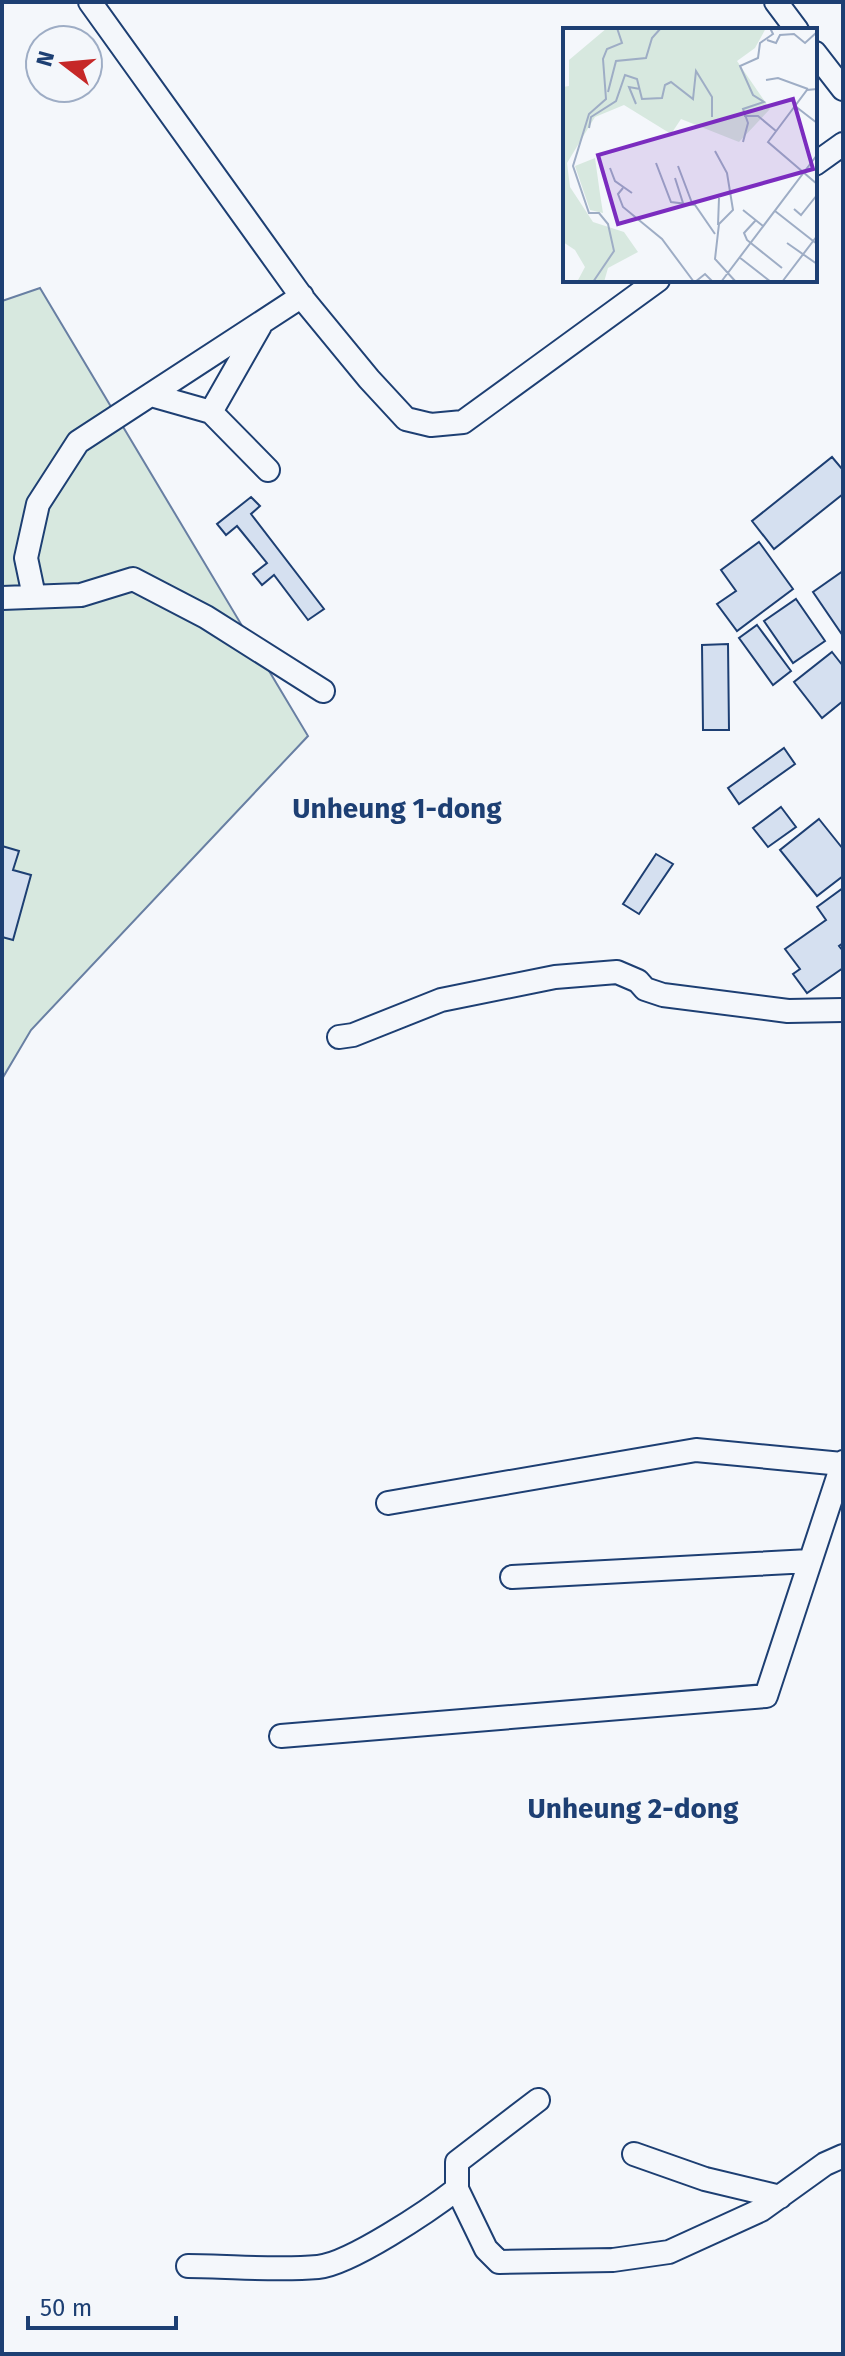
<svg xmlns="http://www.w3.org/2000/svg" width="845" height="2356" viewBox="0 0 845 2356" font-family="'Fira Sans',sans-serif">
  <rect width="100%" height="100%" fill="#f4f7fb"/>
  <path fill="#d7e8df" stroke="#687fa3" stroke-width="2" d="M40 288 308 736 31 1030 2 1079V301Z"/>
  <path fill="#d5e0f0" stroke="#1d3f73" stroke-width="2" d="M832 457 843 470V494L774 549 752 521Z
    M251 497 260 506 251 514 324 609 308 620 274 575 262 585 253 574 267 563 237 526 226 535 217 524Z
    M759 542 793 589 737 631 717 604 736 591 721 570Z
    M843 571V636L813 592Z
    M796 599 825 641 793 663 764 621Z
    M757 625 791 671 773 685 739 638Z
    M728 644 729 730H703L702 645Z
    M832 652 843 666V701L822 718 794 682Z
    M784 748 795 764 739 804 728 788Z
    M781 807 796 827 768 847 753 828Z
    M819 819 843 849V876L817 896 780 850Z
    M2 846 19 851 13 870 31 875 13 940 2 937Z
    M656 854 673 864 639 914 623 904Z
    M843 888V943L839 946 843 951V968L807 993 793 974 800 969 785 949 826 920 817 907Z"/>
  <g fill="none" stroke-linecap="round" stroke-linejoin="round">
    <g stroke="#1d3f73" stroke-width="26">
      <path id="minor" d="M90 2 304 300 369 379 406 419 431 425 463 422 658 280
        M776 2 797 30
        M815 53 843 89
        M815 164 843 144
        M151 395 211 412 268 470
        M211 412 260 326
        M34 596 26 558 38 504 78 442 302 296
        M2 598 81 595 133 579 206 617 323 691
        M339 1037 353 1035 441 1000 555 977 617 972 638 981 645 989 663 995 788 1011 843 1010
        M388 1503 696 1450 842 1464
        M512 1577 810 1561
        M281 1736 766 1696 843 1462
        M634 2154 705 2179 780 2197
        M457 2189 486 2249 499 2262 613 2260 669 2252 761 2210 825 2164 843 2156
        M188 2266C230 2266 275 2271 318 2267 350 2264 430 2210 457 2189V2162L538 2100"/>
    </g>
    <use href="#minor" stroke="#f4f7fb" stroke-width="22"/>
  </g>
  <g text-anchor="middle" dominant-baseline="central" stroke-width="6" stroke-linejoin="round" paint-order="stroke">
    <g font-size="28" font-weight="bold" fill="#1d3f73" stroke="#f4f7fb">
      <text x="397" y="808">Unheung 1-dong</text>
      <text x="633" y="1808">Unheung 2-dong</text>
    </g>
  </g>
  <g transform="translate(563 28)">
    <rect width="254" height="254" fill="#f4f7fb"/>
    <path d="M44 0H203L192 20 174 33 207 81 176 114 118 91 108 106 61 77 32 89 4 135 7 159 30 194 61 204 75 224 45 240 41 254H14L22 239 12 222 0 214V59L6 58V32ZM32 130 37 166 40 185 27 182 12 138Z" fill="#d7e8df"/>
    <path fill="none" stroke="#9eadc5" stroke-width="2" d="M204 12 213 15 217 7 231 6 242 15 254 4M203 52 215 50 245 61M254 61 244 62 205 114 254 156M45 64 53 33 83 30 89 10 98 0M73 76 66 59 77 61M232 78 254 95M181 88H195L213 103M26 100 28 89 53 73 62 47 74 51 79 71 99 70 102 57 108 54 130 71 133 43 149 69V89M180 114 185 95 180 81 201 74 190 67 177 38 195 30 197 15 210 6 207 0M152 123 164 145 170 182 156 196 152 231 173 254M93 135 108 174 132 177 152 206M115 138 129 175M47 140 52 153 69 165M112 150 120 175M60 160 55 166 60 179 99 211 131 254M231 181 238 187 254 167M180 182 200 198M212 183 254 216M193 192 181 205 184 212 219 240M155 197 156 170M224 215 254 236M176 229 208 254M30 254 51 223 45 196 36 185H26L10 138 26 86 43 71 40 31 44 21 59 15 54 0M132 254 142 246 150 254M158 254 254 127M219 254 254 208"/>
    <path fill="#7b2cbf" fill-opacity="0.15" stroke="#7b2cbf" stroke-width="4" d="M230 71 250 141 55 196 35 127Z"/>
    <rect width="254" height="254" fill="none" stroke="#1d3f73" stroke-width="4"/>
  </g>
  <rect width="845" height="2356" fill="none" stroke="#1d3f73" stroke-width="8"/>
  <g transform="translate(64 64) rotate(286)"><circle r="38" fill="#f4f7fb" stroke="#9eadc5" stroke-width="2"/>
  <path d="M0-6L14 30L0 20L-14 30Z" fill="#c62828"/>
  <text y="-12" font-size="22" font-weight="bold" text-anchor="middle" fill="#1d3f73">N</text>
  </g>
  <path d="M28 2316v12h148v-12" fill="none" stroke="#1d3f73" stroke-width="4"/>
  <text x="40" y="2316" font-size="24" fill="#1d3f73" stroke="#f4f7fb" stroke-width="6" paint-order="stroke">50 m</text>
</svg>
